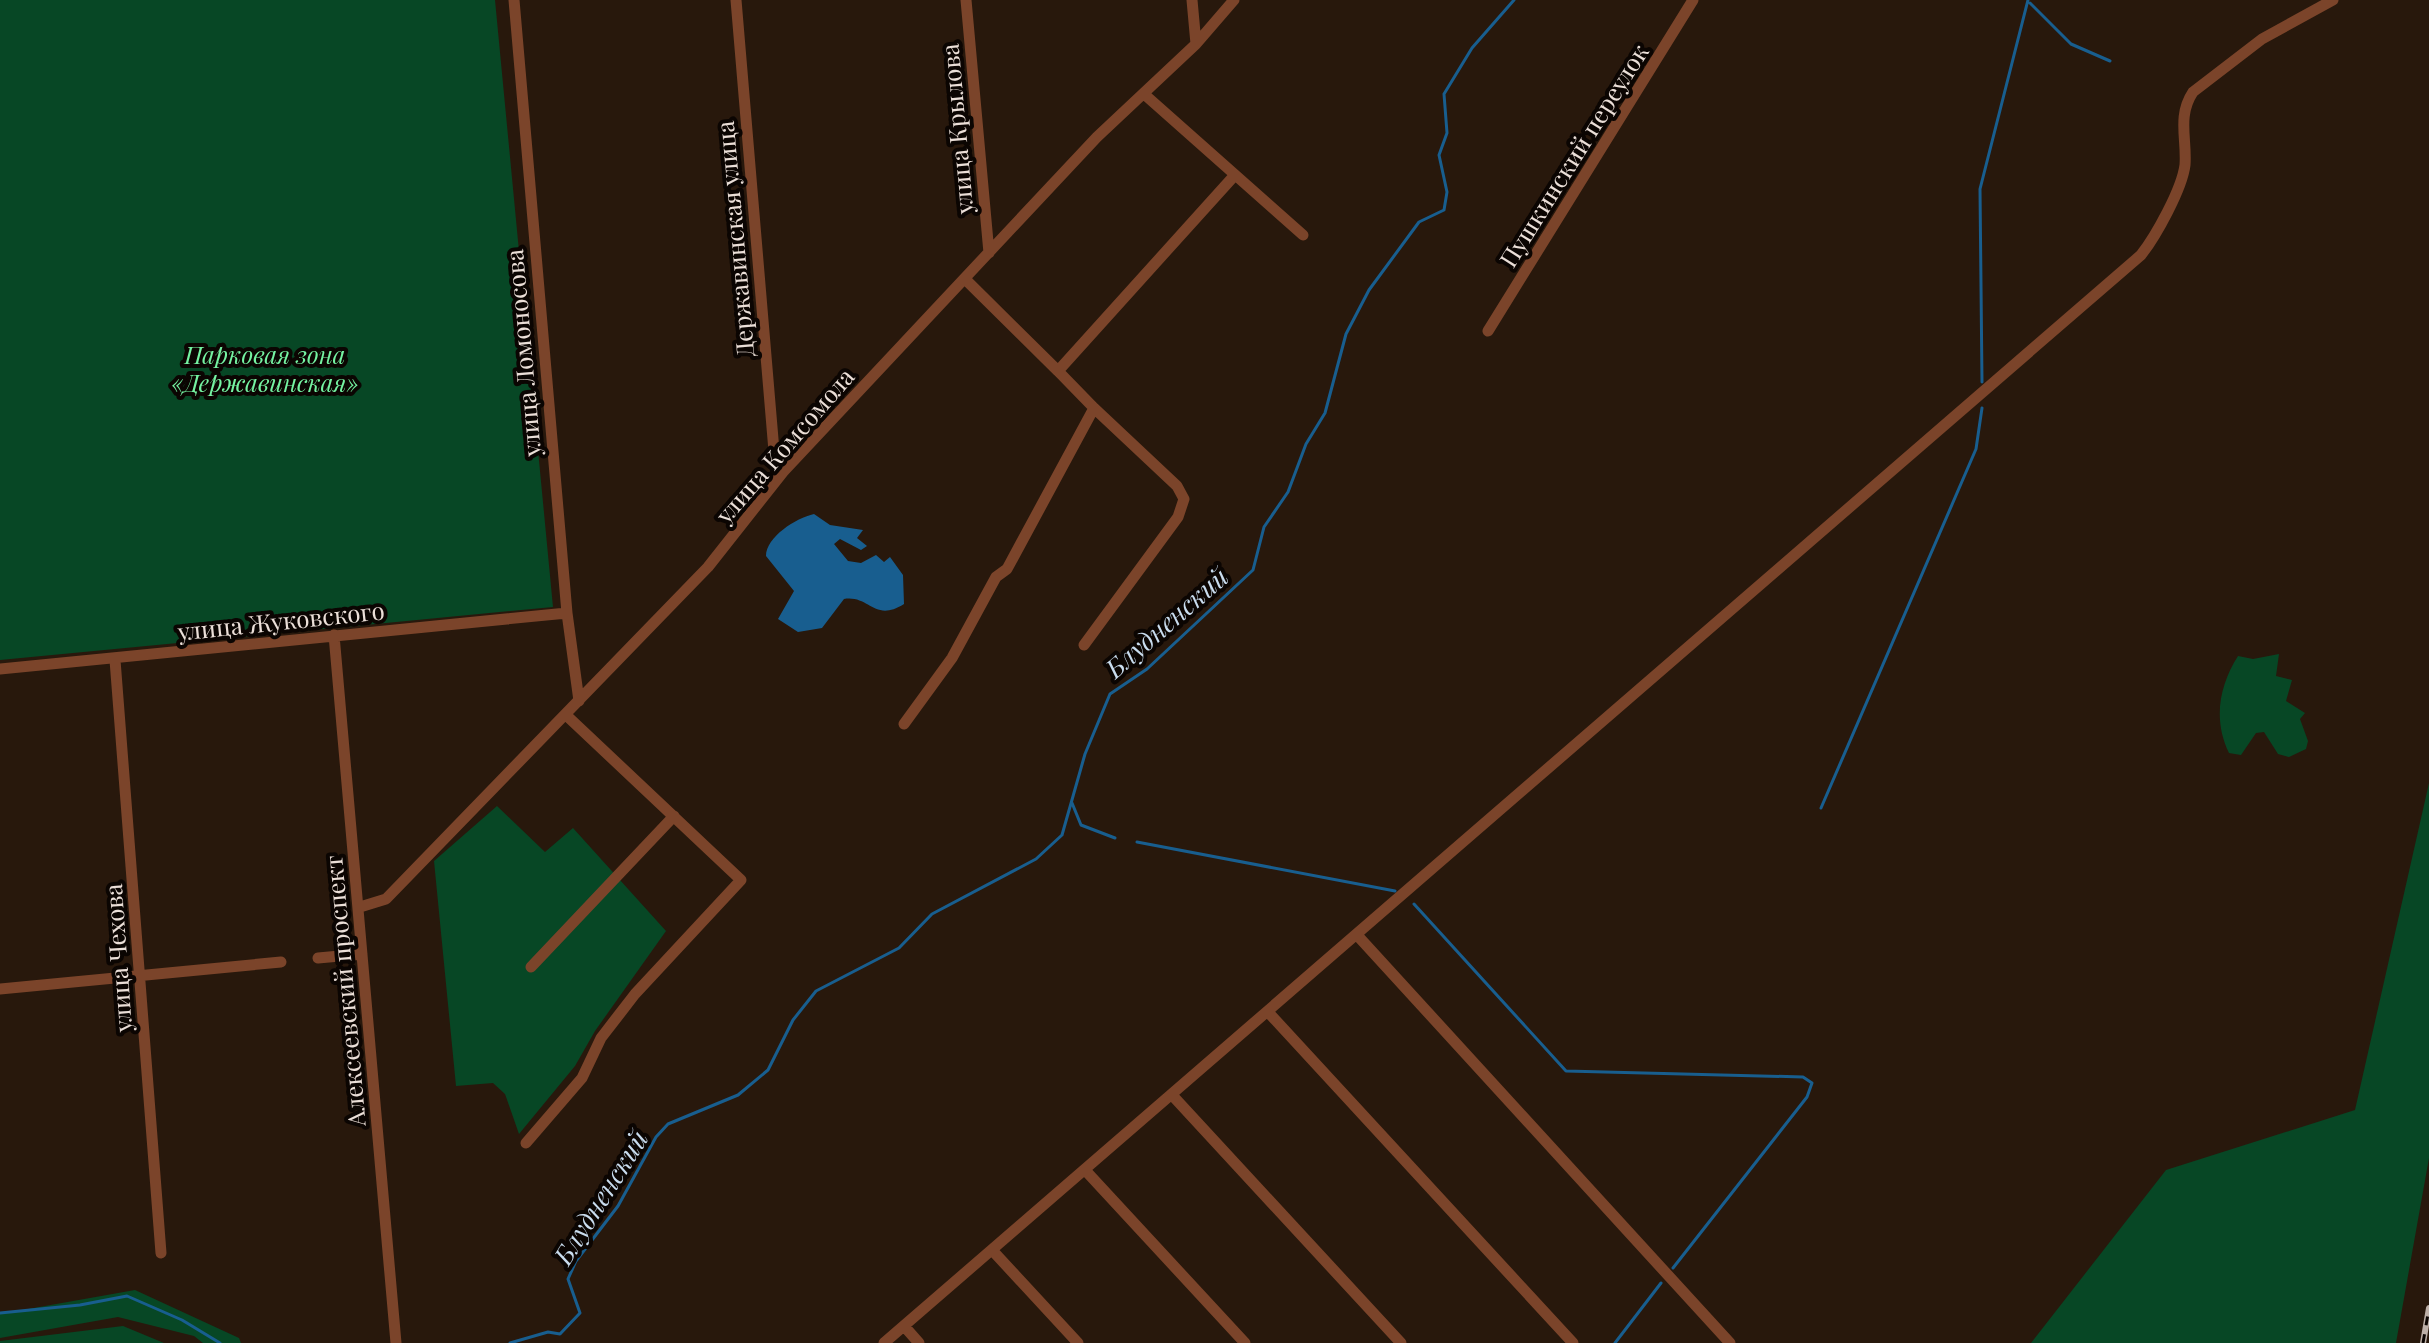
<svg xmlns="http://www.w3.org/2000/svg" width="2429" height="1343" viewBox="0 0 2429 1343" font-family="'Playfair Display',serif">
  <rect width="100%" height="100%" fill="#28180c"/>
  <path fill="#074725" d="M0 0H495L553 607 0 660Z
    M2279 654 2276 676 2292 680 2286 701 2305 713 2300 719 2308 741 2306 749 2289 757 2278 754 2264 732 2256 733 2241 755 2229 753C2213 720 2219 686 2238 656L2253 659Z
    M2429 783V1158L2396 1343H2031L2166 1170 2355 1110Z
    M497 806 545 852 573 828 666 931 595 1031 575 1066 519 1134 505 1094 493 1083 456 1086 434 861Z
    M135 1290 239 1338 241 1343H203L194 1336 118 1317 0 1338V1314Z
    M123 1326 164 1343H0V1341Z"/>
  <path fill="#185e8f" d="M814 514 830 525 863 530 857 538 867 546 861 550 840 539 834 544 848 561 861 563 876 555 884 562 890 557 903 575 904 604C874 623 870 595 844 599L822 628 798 632 778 619 794 591 766 556C766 537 796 518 814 514Z"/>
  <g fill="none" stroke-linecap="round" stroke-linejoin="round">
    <path stroke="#185e8f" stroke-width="3" d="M2030 3 2071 44 2110 61
      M1982 382 1980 189 2028 0
      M1072 803 1081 825 1115 838
      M1821 808 1976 449 1982 408
      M1137 842 1395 891
      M1414 904 1566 1071 1803 1077 1812 1083 1807 1097 1673 1268
      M0 1313 80 1305 127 1296 182 1320 220 1343
      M510 1343 548 1332 560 1334 580 1313 568 1279 576 1261 618 1206 656 1137 668 1124 738 1095 768 1070 793 1020 816 991 899 948 932 914 1036 859 1062 835 1085 754 1110 694 1147 669 1253 570 1264 527 1288 492 1306 444 1325 413 1346 334 1369 290 1419 222 1444 210 1447 192 1439 155 1447 133 1444 94 1472 48 1514 0
      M1615 1343 1661 1283"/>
    <path stroke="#7b442a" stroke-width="11" d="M514 0 567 613 579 701
      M736 0 774 451 783 472
      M966 0 989 253
      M1192 0 1196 44
      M1144 94 1303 235
      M965 279 1058 371
      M1488 331 1693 0
      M334 635 396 1343
      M1084 645 1178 517 1184 499 1177 486 1094 408
      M115 660 161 1253
      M0 669 567 613
      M904 724 952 658 996 577 1007 569 1094 408 1058 371 1234 176
      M360 907 386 899 708 567 783 472 1097 137 1196 44 1234 0
      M1357 935 1730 1343
      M318 958 362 954
      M531 967 674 816
      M0 989 281 962
      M1268 1012 1573 1343
      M1172 1095 1401 1343
      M526 1143 582 1078 601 1038 635 994 741 880 566 715
      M1085 1170 1245 1343
      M992 1250 1078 1343
      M904 1326 919 1343
      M884 1343 2141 255C2156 236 2182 189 2185 165 2187 139 2177 116 2193 92L2262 39 2333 0"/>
    <g stroke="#bdb0a8" stroke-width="6">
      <path id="rail" d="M2423 1343 2429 1308"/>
    </g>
    <use href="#rail" stroke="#0b0502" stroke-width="3" stroke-dasharray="9" stroke-linecap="butt"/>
  </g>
  <g text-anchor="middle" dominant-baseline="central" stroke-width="8" stroke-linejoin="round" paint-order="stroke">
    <g font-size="24" fill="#ebdfd8" stroke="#0b0502">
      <text transform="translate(956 129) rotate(-95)">улица Крылова</text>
      <text transform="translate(1573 155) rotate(-58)">Пушкинский переулок</text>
      <text transform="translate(734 239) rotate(-95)">Державинская улица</text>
      <text transform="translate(522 353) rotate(-95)">улица Ломоносова</text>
      <text transform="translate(784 445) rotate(-49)">улица Комсомола</text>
      <text transform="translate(281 620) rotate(-6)">улица Жуковского</text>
      <text transform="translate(117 958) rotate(-94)">улица Чехова</text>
      <text transform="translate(344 991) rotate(-95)">Алексеевский проспект</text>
    </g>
    <g font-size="24" font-style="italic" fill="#75f3a2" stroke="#0b0502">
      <text x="265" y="354">Парковая зона<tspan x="265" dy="28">«Державинская»</tspan></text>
    </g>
    <g font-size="26" font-style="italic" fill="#c9dcee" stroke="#0b0502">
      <text transform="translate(1166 622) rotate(-41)">Блудненский</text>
      <text transform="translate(600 1197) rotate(-58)">Блудненский</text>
    </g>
  </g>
</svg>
